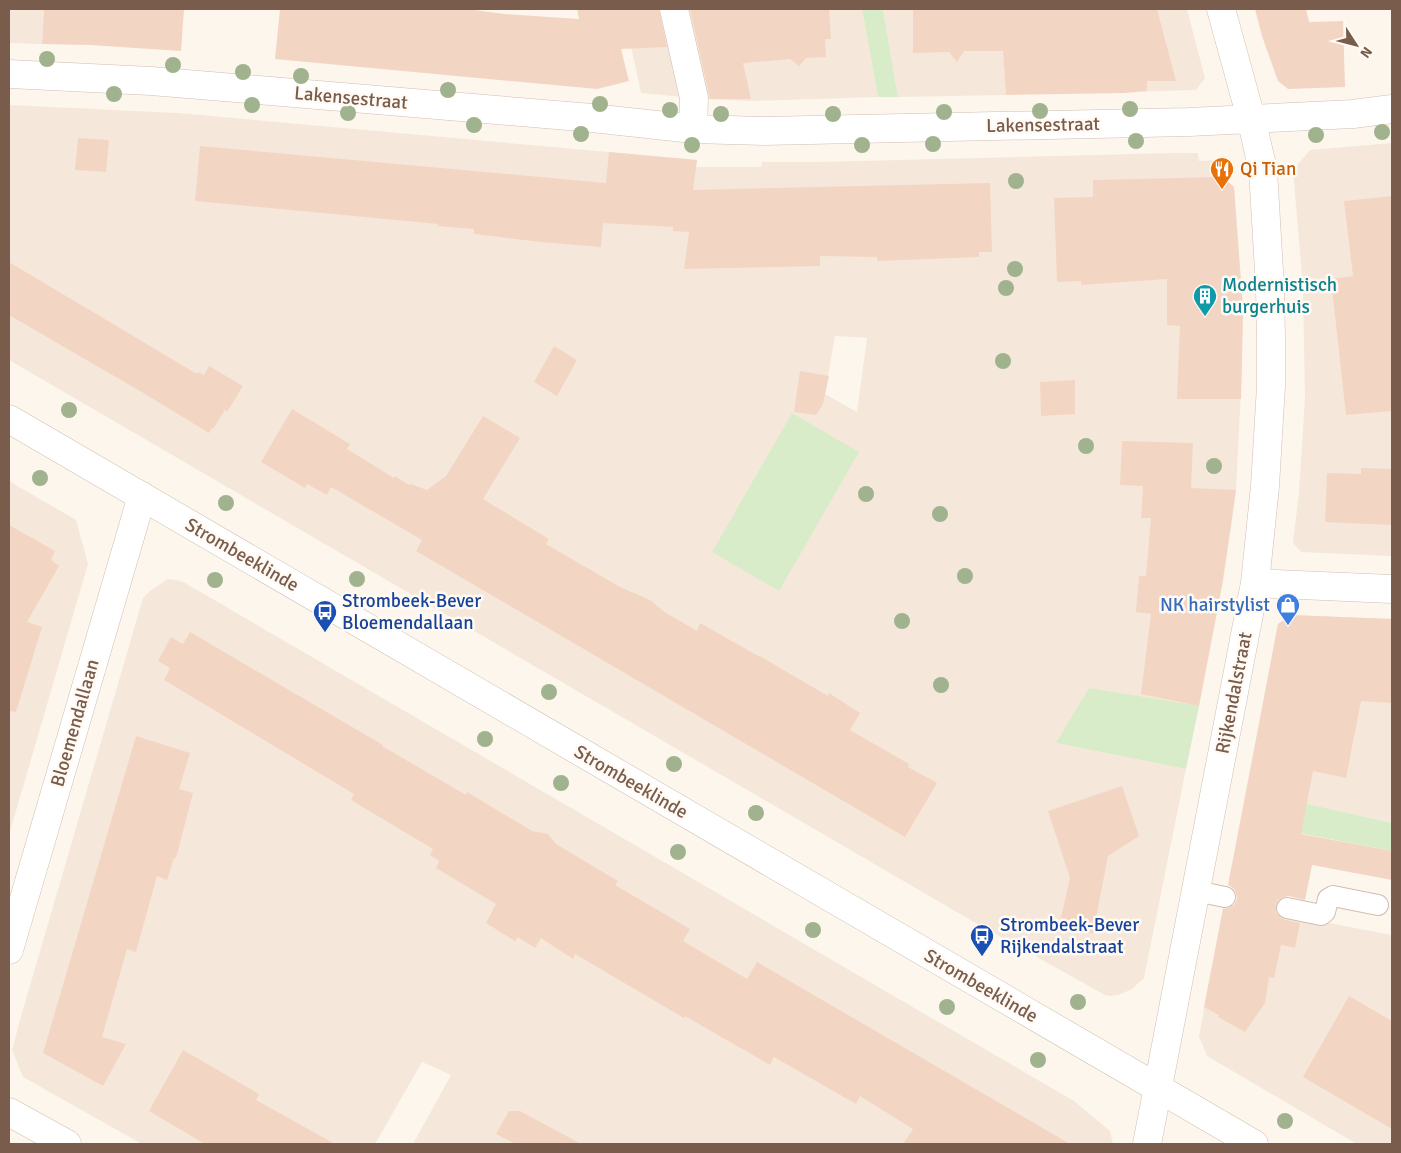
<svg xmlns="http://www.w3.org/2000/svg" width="1401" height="1153" viewBox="0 0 1401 1153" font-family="Signika,sans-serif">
  <rect width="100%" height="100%" fill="#fdf6ec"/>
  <path fill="#f5e8da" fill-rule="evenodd" d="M9 9H44L42 44 9 43Z
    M623 9H667L684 97 641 93Z
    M684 9H862L878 97 751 101 705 99Z
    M883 9H1001L1006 95 898 97Z
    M1058 9H1187L1205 78 1196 90 1122 92 1064 47Z
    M9 105 178 113 697 160 696 167H761L762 162H818L1173 153H1198L1199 161 1215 160 1222 177 1234 187 1243 305 1242 370 1236 490 1232 521 1223 582 1199 706 1056 743 1186 769 1144 978 1132 989 1119 995 1110 996 1105 995 967 918 9 360ZM835 336 867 338 857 412 825 394Z
    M1392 143V556L1301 552 1293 543 1299 492 1305 398 1303 288 1293 170 1310 150Z
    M9 481 76 520 88 564 9 835Z
    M168 579 177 580 185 583 1074 1101 1110 1131 1113 1144H548L541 1141 539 1144H413L451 1075 422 1062 375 1144H142L23 1077 12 1050 22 1013 143 598 150 591Z
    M1291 615 1392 619V823L1247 790 1278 624Z
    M1224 903 1392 935V1144H1357L1207 1056 1199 1036Z"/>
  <path fill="#d8ecc9" d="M862 9H883L898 97H878Z
    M792 413 859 452 779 591 712 552Z
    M1089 688 1199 706 1186 769 1056 743Z
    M1247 790 1392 823V851L1241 822Z"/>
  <path fill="#f3d5c3" d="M44 9H184L181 51 90 45 42 44Z
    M280 9H466L505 14 579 19 577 9H659L667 47 621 49 629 81 597 89 275 59Z
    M690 9H829L831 39H825L826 57 806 58 799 66 790 59 743 63 751 99H710Z
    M913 9H1157L1176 81H1147V91L1124 93 1006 95 1003 51H964L957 62 949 52 913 53Z
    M1255 9H1306L1309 22 1343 21 1345 87 1288 89 1278 81 1262 36Z
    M78 138 109 140 106 172 75 170Z
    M200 146 606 183 609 152 697 160 693 190 990 183 992 252H979V257L877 261V257L820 256V266L684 269 689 232 673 231V227L603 223 601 247 540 242 474 234V229L438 226V224L195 201Z
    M1222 177 1234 187 1243 311 1241 399H1177L1180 326 1167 325V279L1081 285V281L1057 282 1054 198 1093 197V180Z
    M1392 196V411L1346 415 1331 279 1353 276 1344 201Z
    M9 262 197 374 198 372 204 375 209 366 243 386 227 412 225 410 213 429 212 428 209 433 140 391 9 315Z
    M554 346 577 360 557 396 534 382Z
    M800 371 829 376 823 404 816 415 794 412Z
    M1075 380V414L1041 416 1040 382Z
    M292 409 350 444 347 449 394 478 395 476 409 485 411 484 427 490 446 476 483 416 520 438 483 499 549 539 546 544 620 587 650 600 666 613 697 631 700 623 760 657V656L828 696 829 693 860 713 850 730 909 764 908 767 937 783 905 837 416 551 422 540 331 487 327 495 307 484 305 488 261 462Z
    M1122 441 1193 443 1191 488 1236 490 1222 585 1199 706 1141 694 1151 614 1136 612 1139 576H1146L1151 518H1141L1143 486 1120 485Z
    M1361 468 1392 469V525L1325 522 1327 473 1361 474Z
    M9 525 55 551 51 560 59 566 27 622 42 627 16 712 9 711Z
    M1291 615 1392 619V697L1391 696V703L1361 701 1346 778 1313 771 1301 834 1392 851V880L1312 865 1305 900 1289 896 1284 897 1278 900 1276 905V912L1280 917 1285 920 1300 923 1295 948 1281 945 1274 978 1269 977 1265 1003 1245 1032 1218 1017 1219 1015 1204 1007 1223 909 1229 908 1234 905 1237 899 1236 893 1233 888 1228 885 1278 624Z
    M190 632 383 745 382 746 466 795 467 792 532 831 548 834 556 844 618 881 615 885 690 929 683 941 747 979 757 962 1070 1144H903L913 1129 860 1096 856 1104 774 1057 770 1065 685 1016 684 1018 575 954 573 959 541 938 535 948 518 937 515 941 486 923 496 904 436 868 439 861 430 855 433 849 351 800 354 794 164 680 170 668 158 661 171 637 183 644Z
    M136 736 190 753 179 789 193 793 176 858H174L167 880 157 876 136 952 127 949 102 1037 126 1044 103 1086 43 1053Z
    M1122 786 1139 836 1108 856 1093 933 1075 932 1059 926 1070 878 1048 811Z
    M1349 996 1392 1021V1129L1303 1077Z
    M183 1050 259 1094 256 1100 335 1144H205L149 1111Z
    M509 1111H520L581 1144H515L496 1134Z"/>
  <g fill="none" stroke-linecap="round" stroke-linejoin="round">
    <g stroke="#d1beb0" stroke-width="22">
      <path id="lane" d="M1196 891 1225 897
        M1287 908 1321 915 1325 912 1328 899 1333 896 1378 905"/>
    </g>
    <g stroke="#d1beb0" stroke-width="29">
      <path id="street" d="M674 9 694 98 693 129
        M9 74 151 81 592 118 693 129 764 131 1189 122 1353 114 1392 109
        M9 419 1254 1144
        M1255 583 1392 589
        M9 950 142 496
        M9 1112 67 1144
        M1147 1144 1255 583 1265 486 1271 386V337L1270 288 1263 170 1251 118 1221 9"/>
    </g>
    <use href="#lane" stroke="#fff" stroke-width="20"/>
    <use href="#street" stroke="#fff" stroke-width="28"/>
  </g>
  <g fill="#a0b28e">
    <circle cx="47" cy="59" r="8"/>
    <circle cx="173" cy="65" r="8"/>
    <circle cx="243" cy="72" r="8"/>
    <circle cx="301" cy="76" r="8"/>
    <circle cx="448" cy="90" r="8"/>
    <circle cx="114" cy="94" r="8"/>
    <circle cx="600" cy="104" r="8"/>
    <circle cx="252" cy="105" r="8"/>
    <circle cx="1130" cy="109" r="8"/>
    <circle cx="670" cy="110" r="8"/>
    <circle cx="1040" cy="111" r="8"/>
    <circle cx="944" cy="112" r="8"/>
    <circle cx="348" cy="113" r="8"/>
    <circle cx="721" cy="114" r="8"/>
    <circle cx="833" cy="114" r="8"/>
    <circle cx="474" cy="125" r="8"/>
    <circle cx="1382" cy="132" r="8"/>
    <circle cx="581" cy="134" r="8"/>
    <circle cx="1316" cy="135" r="8"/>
    <circle cx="1136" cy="141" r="8"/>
    <circle cx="933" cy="144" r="8"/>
    <circle cx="692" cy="145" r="8"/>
    <circle cx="862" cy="145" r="8"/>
    <circle cx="1016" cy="181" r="8"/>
    <circle cx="1015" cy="269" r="8"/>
    <circle cx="1006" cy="288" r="8"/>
    <circle cx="1003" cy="361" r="8"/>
    <circle cx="69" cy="410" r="8"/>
    <circle cx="1086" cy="446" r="8"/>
    <circle cx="1214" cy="466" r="8"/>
    <circle cx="40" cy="478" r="8"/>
    <circle cx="866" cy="494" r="8"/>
    <circle cx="226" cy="503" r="8"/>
    <circle cx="940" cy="514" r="8"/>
    <circle cx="965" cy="576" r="8"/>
    <circle cx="357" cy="579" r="8"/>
    <circle cx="215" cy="580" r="8"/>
    <circle cx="902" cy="621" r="8"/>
    <circle cx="941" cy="685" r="8"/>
    <circle cx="549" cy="692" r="8"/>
    <circle cx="485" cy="739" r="8"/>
    <circle cx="674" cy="764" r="8"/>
    <circle cx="561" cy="783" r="8"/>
    <circle cx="756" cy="813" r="8"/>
    <circle cx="678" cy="852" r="8"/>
    <circle cx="813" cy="930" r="8"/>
    <circle cx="1078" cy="1002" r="8"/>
    <circle cx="947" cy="1007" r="8"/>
    <circle cx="1038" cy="1060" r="8"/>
    <circle cx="1285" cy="1121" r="8"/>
  </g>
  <defs>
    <g id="restaurant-pin" transform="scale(1.25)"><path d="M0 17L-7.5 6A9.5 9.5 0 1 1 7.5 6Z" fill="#e8710a" stroke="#fffaf3"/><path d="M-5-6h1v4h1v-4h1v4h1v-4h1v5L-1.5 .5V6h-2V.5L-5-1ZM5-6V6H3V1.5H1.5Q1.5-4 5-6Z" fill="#fff"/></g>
    <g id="building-pin" transform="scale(1.25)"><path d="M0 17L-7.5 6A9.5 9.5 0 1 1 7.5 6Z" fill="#0f9aa8" stroke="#fffaf3"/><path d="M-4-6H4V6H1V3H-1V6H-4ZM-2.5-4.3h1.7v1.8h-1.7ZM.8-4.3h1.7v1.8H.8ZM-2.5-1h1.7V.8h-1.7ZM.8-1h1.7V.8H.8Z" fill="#fff"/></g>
    <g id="shop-pin" transform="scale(1.25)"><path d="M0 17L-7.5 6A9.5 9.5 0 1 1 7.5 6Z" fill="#3f7fe0" stroke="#fffaf3"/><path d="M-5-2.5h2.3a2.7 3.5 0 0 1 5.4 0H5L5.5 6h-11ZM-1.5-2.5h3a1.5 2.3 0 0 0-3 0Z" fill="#fff"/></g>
    <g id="bus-pin" transform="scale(1.25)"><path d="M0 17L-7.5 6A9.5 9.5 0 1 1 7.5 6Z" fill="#1a4fb4" stroke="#fffaf3"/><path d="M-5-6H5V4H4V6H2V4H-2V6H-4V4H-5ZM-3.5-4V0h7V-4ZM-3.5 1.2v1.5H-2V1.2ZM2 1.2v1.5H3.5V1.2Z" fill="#fff"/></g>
  </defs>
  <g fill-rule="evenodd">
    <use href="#restaurant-pin" x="1222" y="169"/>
    <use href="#building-pin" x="1205" y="296"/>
    <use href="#shop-pin" x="1288" y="605"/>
    <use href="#bus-pin" x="325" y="612"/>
    <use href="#bus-pin" x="982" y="936"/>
  </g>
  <g text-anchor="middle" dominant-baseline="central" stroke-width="5" stroke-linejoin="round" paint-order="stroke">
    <g font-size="19" fill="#7a5c4d" stroke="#fffaf3">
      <text transform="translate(351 98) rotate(5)">Lakensestraat</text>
      <text transform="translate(1043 125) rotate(-1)">Lakensestraat</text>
      <text transform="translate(242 555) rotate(30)">Strombeeklinde</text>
      <text transform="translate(1234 693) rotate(-79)">Rijkendalstraat</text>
      <text transform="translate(75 723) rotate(-74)">Bloemendallaan</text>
      <text transform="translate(631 782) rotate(30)">Strombeeklinde</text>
      <text transform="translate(981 986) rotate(30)">Strombeeklinde</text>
    </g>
    <g font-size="19" fill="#c56008" stroke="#fffaf3" text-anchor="start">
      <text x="1240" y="169">Qi Tian</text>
    </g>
    <g font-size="19" fill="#0d838f" stroke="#fffaf3" text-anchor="start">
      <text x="1222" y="285">Modernistisch<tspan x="1222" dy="22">burgerhuis</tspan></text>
    </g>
    <g font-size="19" fill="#164399" stroke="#fffaf3" text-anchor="start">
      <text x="342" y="601">Strombeek-Bever<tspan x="342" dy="22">Bloemendallaan</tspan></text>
      <text x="1000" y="925">Strombeek-Bever<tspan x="1000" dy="22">Rijkendalstraat</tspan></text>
    </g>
    <g font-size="19" fill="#366cbe" stroke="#fffaf3" text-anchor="end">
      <text x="1270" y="605">NK hairstylist</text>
    </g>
  </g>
  <rect width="1401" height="1153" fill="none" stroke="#7a5c4d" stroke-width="20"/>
  <g transform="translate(1356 45) rotate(126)" stroke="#fffaf3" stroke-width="4" paint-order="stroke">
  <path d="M0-4L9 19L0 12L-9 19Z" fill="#7a5c4d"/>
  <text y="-8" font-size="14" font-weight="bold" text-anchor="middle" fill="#7a5c4d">N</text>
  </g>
</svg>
